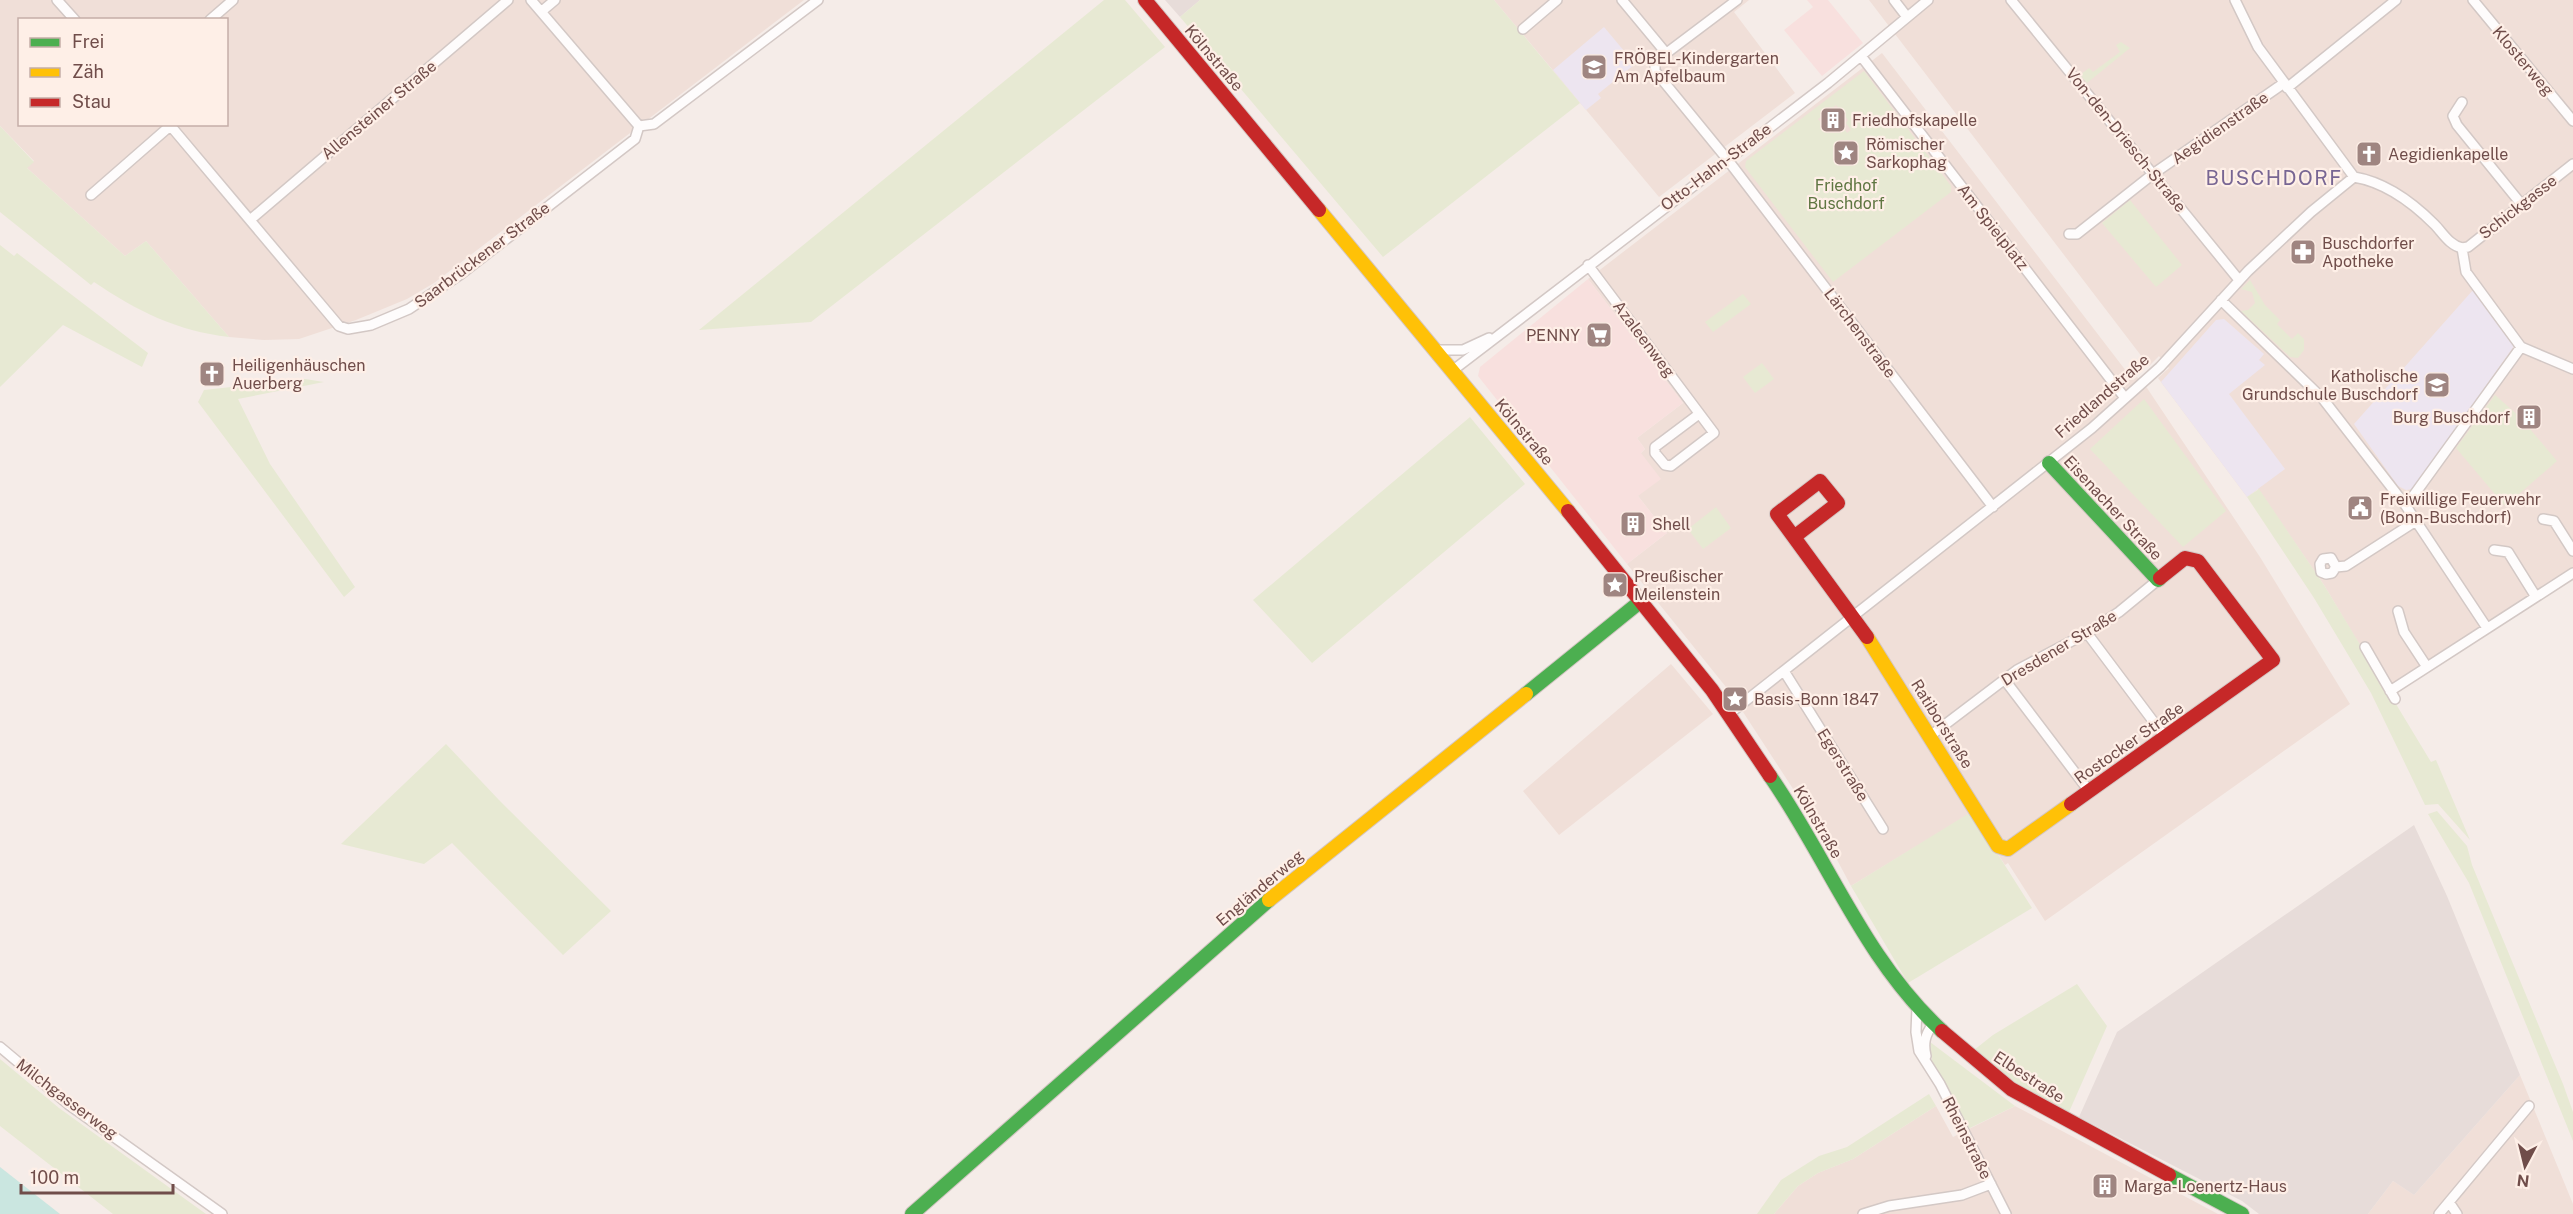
<svg xmlns="http://www.w3.org/2000/svg" width="2573" height="1214" viewBox="0 0 2573 1214" font-family="'Public Sans',sans-serif">
  <rect width="100%" height="100%" fill="#f5ece8"/>
  <path fill="#f0dfd8" fill-rule="evenodd" d="M0 0H804L434 283 407 299 356 320 299 339 264 340 229 337 146 241 125 256 26 167 34 161 0 126ZM20 20H226V124H20Z
    M1494 0H1749L1734 12 1795 93 1659 197Z
    M1869 0H2573V578L2390 696 2324 585 2258 489 2247 497 2158 378 2169 368 2159 356 2149 366Z
    M1882 53 2133 380 2137 377 2147 388 2260 557 2350 704 2045 921 2008 863 2005 865 1971 813 1851 886 1827 841 1730 692 1627 564 1667 533 1638 496 1641 453 1645 449 1637 438 1683 403 1588 279Z
    M1671 664 1713 714 1559 835 1523 791Z
    M2520 1075 2573 1204V1214H2368L2393 1181 2414 1195Z
    M1936 1106 1953 1137 2015 1106 2218 1214H1774L1798 1186 1818 1173 1853 1159Z"/>
  <path fill="#f8e0de" d="M1807 0H1828L1863 43 1822 76 1784 30 1813 7Z
    M1588 279 1683 403 1637 438 1645 449 1641 453 1661 479 1638 496 1667 533 1627 564 1478 376 1480 367Z"/>
  <path fill="#e7dcd9" d="M1165 0H1200L1180 17Z
    M2414 825 2447 896 2520 1075 2414 1195 2393 1181 2368 1214H2259L2242 1201 2079 1117 2117 1032Z"/>
  <path fill="#ede5f0" d="M1604 27 1635 64 1598 94 1601 98 1586 110 1553 70Z
    M2473 290 2514 346 2413 489 2406 490 2398 486 2354 424Z
    M2224 319 2264 354 2259 360 2265 365 2229 394 2285 469 2247 497 2161 382 2216 320Z"/>
  <path fill="#e7e9d3" fill-rule="evenodd" d="M1104 0H1125L1165 47 811 322 699 330Z
    M1200 0H1494L1580 103 1383 257 1180 17Z
    M2121 42 2130 48 2087 83 2080 75 2089 68 2093 72 2120 52 2116 45Z
    M1864 71 1951 186V192L1833 282 1745 167 1746 161ZM1836 105 1848 120 1846 123 1851 130 1847 133 1842 126 1829 133 1818 119Z
    M0 126 34 162 27 168 125 256 146 241 229 337C177 331 137 311 94 282L91 285 0 212Z
    M2130 200 2182 265 2156 287 2102 223Z
    M0 245 14 256 17 253 148 353 142 367 63 325 0 387Z
    M2250 280 2265 305 2280 320 2277 324 2292 339 2298 333 2304 339V350L2298 358 2290 357 2241 311 2248 310 2255 303 2252 292 2241 289Z
    M1743 294 1751 304 1713 332 1705 322Z
    M1762 363 1774 379 1755 393 1743 377Z
    M305 379 324 382 238 399 270 464 355 587 344 597 198 402 204 390Z
    M2495 395 2519 416 2557 461 2505 506 2456 448Z
    M2144 399 2226 511 2183 547 2090 449Z
    M1470 417 1525 484 1312 663 1253 600Z
    M2259 489 2324 585 2431 762 2436 760 2470 840 2438 804 2425 805 2371 693 2314 598 2247 497Z
    M1716 507 1731 528 1703 549 1688 529Z
    M446 744 499 800 611 911 563 955 452 843 424 864 341 844Z
    M2437 811 2467 846 2472 865 2563 1084 2573 1112V1141L2469 883 2428 814Z
    M1971 812 2032 908 1908 983 1851 886Z
    M2077 984 2107 1026 2069 1112 2018 1085 1974 1050 1993 1035Z
    M1930 1042 2015 1106 1968 1129 1957 1108 1959 1106 1955 1099 1953 1100 1932 1061Z
    M0 1059 59 1108 206 1214H113L0 1126Z
    M1929 1094 1936 1106 1853 1159 1818 1173 1798 1186 1774 1214H1757L1781 1180 1819 1156 1847 1147Z"/>
  <path fill="#cae6e0" d="M0 1167 60 1214H0Z"/>
  <g fill="none" stroke-linecap="round" stroke-linejoin="round">
    <g stroke="#d3c8c5" stroke-width="12">
      <path id="street" d="M57 0 75 20
        M531 0 639 126
        M1622 0 1666 53
        M1737 0 1660 58 1655 64V71L1727 159 1993 507
        M1894 0 1907 17
        M2011 0 2239 280
        M2235 0 2258 47 2354 177C2384 182 2412 202 2434 224 2443 233 2449 245 2462 248
        M2473 0 2573 121
        M542 11 555 0
        M210 20 233 0
        M1523 29 1557 0
        M1861 56 2125 398
        M2287 88 2396 0
        M2462 102 2453 116 2457 125 2522 205
        M169 124 339 326 348 329 371 325 409 309 461 274 635 139 639 126
        M639 126 654 124 818 0
        M91 195 170 126
        M250 220 508 0
        M2069 234H2077L2153 174 2284 83
        M2462 248 2466 272 2521 347 2573 369
        M2462 248 2468 247 2573 164
        M1588 265 1714 433 1671 466 1665 465 1655 453V447L1699 414
        M2221 300 2323 399 2406 506 2487 628
        M1435 350H1463L1489 338
        M1452 371 1828 83 1928 0
        M2406 506 2521 347
        M2543 519 2554 521 2573 551
        M2494 550 2508 552 2536 597
        M2336 567 2331 558 2323 559 2320 564 2321 572 2326 574 2332 573 2336 567 2346 566 2416 521
        M2398 611 2404 632 2427 667
        M2087 633 2165 737
        M2365 647 2395 699
        M1784 671 1883 829
        M2004 679 2089 791
        M2390 691 2573 573
        M1729 714 2092 428 2160 367 2248 271 2311 212 2354 177
        M1930 736 2017 670 2087 633 2119 612 2158 580
        M1917 1008 1916 1032 1919 1051 1940 1084 2006 1214
        M0 1047 68 1104 222 1214
        M1926 1056C1923 1043 1925 1035 1933 1024
        M2449 1202 2457 1214
        M1863 1214 1889 1206 1962 1195 1991 1184
        M2439 1214 2529 1106"/>
    </g>
    <g stroke="#d4c7c4" stroke-width="16">
      <path id="fast" d="M2049 463 2158 580 2160 578
        M1526 694 1641 601
        M1770 776C1829 861 1864 959 1942 1031
        M2169 1175 2242 1214
        M912 1214 1269 900"/>
    </g>
    <g stroke="#d4c7c4" stroke-width="16">
      <path id="slow" d="M1319 210 1568 511
        M1867 637 1998 846 2008 849 2071 804
        M1269 900 1526 694"/>
    </g>
    <g stroke="#d4c7c4" stroke-width="16">
      <path id="jam" d="M1145 0 1319 210
        M1568 511 1712 690 1770 776
        M1794 537 1838 503 1820 481 1777 514 1867 637
        M2071 804 2273 660 2198 561 2185 558 2160 578
        M1942 1031 2011 1089 2169 1175"/>
    </g>
    <use href="#street" stroke="#fefcfc" stroke-width="9"/>
    <use href="#fast" stroke="#4caf50" stroke-width="14"/>
    <use href="#slow" stroke="#ffc107" stroke-width="14"/>
    <use href="#jam" stroke="#c62828" stroke-width="14"/>
  </g>
  <defs>
    <g id="school-square" transform="scale(1.35)"><rect x="-9" y="-9" width="18" height="18" rx="4" fill="#9f8581" stroke="#feefe7"/><path d="M0-5L7-2L0 1L-7-2ZM-4 1L0 2.5L4 1V4Q0 6-4 4Z" fill="#fff"/></g>
    <g id="building-square" transform="scale(1.35)"><rect x="-9" y="-9" width="18" height="18" rx="4" fill="#9f8581" stroke="#feefe7"/><path d="M-4-6H4V6H1V3H-1V6H-4ZM-2.5-4.3h1.7v1.8h-1.7ZM.8-4.3h1.7v1.8H.8ZM-2.5-1h1.7V.8h-1.7ZM.8-1h1.7V.8H.8Z" fill="#fff"/></g>
    <g id="sight-square" transform="scale(1.35)"><rect x="-9" y="-9" width="18" height="18" rx="4" fill="#9f8581" stroke="#feefe7"/><path d="M0-6L1.8-2.2L6-1.7L2.9 1.2L3.7 5.4L0 3.3L-3.7 5.4L-2.9 1.2L-6-1.7L-1.8-2.2Z" fill="#fff"/></g>
    <g id="church-square" transform="scale(1.35)"><rect x="-9" y="-9" width="18" height="18" rx="4" fill="#9f8581" stroke="#feefe7"/><path d="M-1.2-6h2.4v3.5h3.3v2.4h-3.3V6h-2.4V-.1h-3.3v-2.4h3.3Z" fill="#fff"/></g>
    <g id="pharmacy-square" transform="scale(1.35)"><rect x="-9" y="-9" width="18" height="18" rx="4" fill="#9f8581" stroke="#feefe7"/><path d="M-2-6h4v4h4v4h-4v4h-4v-4h-4v-4h4Z" fill="#fff"/></g>
    <g id="supermarket-square" transform="scale(1.35)"><rect x="-9" y="-9" width="18" height="18" rx="4" fill="#9f8581" stroke="#feefe7"/><path d="M-6-5.5h2.5l.6 2H6L4.5 2H-2.5L-4.4-4H-6ZM-1.5 3.2a1.3 1.3 0 1 0 .1 0ZM3 3.2a1.3 1.3 0 1 0 .1 0Z" fill="#fff"/></g>
    <g id="civic-square" transform="scale(1.35)"><rect x="-9" y="-9" width="18" height="18" rx="4" fill="#9f8581" stroke="#feefe7"/><path d="M-.6-6.5H3V-4.5H.6V-3L4-1V1h2V6H-6V1h2V-1L-.6-3ZM-1.2 2.5V6h2.4V2.5Z" fill="#fff"/></g>
  </defs>
  <g fill-rule="evenodd">
    <use href="#school-square" x="1594" y="67"/>
    <use href="#building-square" x="1833" y="120"/>
    <use href="#sight-square" x="1846" y="153"/>
    <use href="#church-square" x="2369" y="154"/>
    <use href="#pharmacy-square" x="2303" y="252"/>
    <use href="#supermarket-square" x="1599" y="335"/>
    <use href="#church-square" x="212" y="374"/>
    <use href="#school-square" x="2437" y="385"/>
    <use href="#building-square" x="2529" y="417"/>
    <use href="#civic-square" x="2360" y="508"/>
    <use href="#building-square" x="1633" y="524"/>
    <use href="#sight-square" x="1615" y="585"/>
    <use href="#sight-square" x="1735" y="699"/>
    <use href="#building-square" x="2105" y="1186"/>
  </g>
  <g text-anchor="middle" dominant-baseline="central" stroke-width="4.5" stroke-linejoin="round" paint-order="stroke">
    <g font-size="16" fill="#704d4a" stroke="#feefe7">
      <text transform="translate(1214 58) rotate(50)">Kölnstraße</text>
      <text transform="translate(2523 61) rotate(50)">Klosterweg</text>
      <text transform="translate(379 110) rotate(-40)">Allensteiner Straße</text>
      <text transform="translate(2220 128) rotate(-35)">Aegidienstraße</text>
      <text transform="translate(2126 140) rotate(51)">Von-den-Driesch-Straße</text>
      <text transform="translate(1716 167) rotate(-37)">Otto-Hahn-Straße</text>
      <text transform="translate(2518 207) rotate(-38)">Schickgasse</text>
      <text transform="translate(1993 227) rotate(52)">Am Spielplatz</text>
      <text transform="translate(482 255) rotate(-37)">Saarbrückener Straße</text>
      <text transform="translate(1860 333) rotate(53)">Lärchenstraße</text>
      <text transform="translate(1644 339) rotate(53)">Azaleenweg</text>
      <text transform="translate(2102 396) rotate(-41)">Friedlandstraße</text>
      <text transform="translate(1524 432) rotate(50)">Kölnstraße</text>
      <text transform="translate(2113 508) rotate(47)">Eisenacher Straße</text>
      <text transform="translate(2059 648) rotate(-31)">Dresdener Straße</text>
      <text transform="translate(1942 724) rotate(58)">Ratiborstraße</text>
      <text transform="translate(2129 743) rotate(-35)">Rostocker Straße</text>
      <text transform="translate(1843 765) rotate(58)">Egerstraße</text>
      <text transform="translate(1818 822) rotate(60)">Kölnstraße</text>
      <text transform="translate(1260 888) rotate(-40)">Engländerweg</text>
      <text transform="translate(2029 1077) rotate(33)">Elbestraße</text>
      <text transform="translate(67 1099) rotate(37)">Milchgasserweg</text>
      <text transform="translate(1967 1138) rotate(63)">Rheinstraße</text>
    </g>
    <g font-size="16" fill="#704d4a" stroke="#feefe7" text-anchor="start">
      <text x="1614" y="58">FRÖBEL-Kindergarten<tspan x="1614" dy="18">Am Apfelbaum</tspan></text>
      <text x="1852" y="120">Friedhofskapelle</text>
      <text x="1866" y="144">Römischer<tspan x="1866" dy="18">Sarkophag</tspan></text>
      <text x="2388" y="154">Aegidienkapelle</text>
      <text x="2322" y="243">Buschdorfer<tspan x="2322" dy="18">Apotheke</tspan></text>
      <text x="1580" y="335" text-anchor="end">PENNY</text>
      <text x="232" y="365">Heiligenhäuschen<tspan x="232" dy="18">Auerberg</tspan></text>
      <text x="2418" y="376" text-anchor="end">Katholische<tspan x="2418" dy="18">Grundschule Buschdorf</tspan></text>
      <text x="2510" y="417" text-anchor="end">Burg Buschdorf</text>
      <text x="2380" y="499">Freiwillige Feuerwehr<tspan x="2380" dy="18">(Bonn-Buschdorf)</tspan></text>
      <text x="1652" y="524">Shell</text>
      <text x="1634" y="576">Preußischer<tspan x="1634" dy="18">Meilenstein</tspan></text>
      <text x="1754" y="699">Basis-Bonn 1847</text>
      <text x="2124" y="1186">Marga-Loenertz-Haus</text>
    </g>
    <g font-size="16" fill="#5f7642" stroke="#feefe7">
      <text x="1846" y="185">Friedhof<tspan x="1846" dy="18">Buschdorf</tspan></text>
    </g>
    <g font-size="20" letter-spacing="1.5" fill="#786693" stroke="#feefe7">
      <text x="2274" y="178">BUSCHDORF</text>
    </g>
  </g>
  <rect x="18" y="18" width="210" height="108" fill="#feefe7" stroke="#c5aea8" stroke-width="1.5"/>
  <rect x="30" y="38" width="30" height="9" fill="#4caf50" stroke="#c5aea8" stroke-width="1.5"/>
  <text x="72" y="48" font-size="18" fill="#704d4a">Frei</text>
  <rect x="30" y="68" width="30" height="9" fill="#ffc107" stroke="#c5aea8" stroke-width="1.5"/>
  <text x="72" y="78" font-size="18" fill="#704d4a">Zäh</text>
  <rect x="30" y="98" width="30" height="9" fill="#c62828" stroke="#c5aea8" stroke-width="1.5"/>
  <text x="72" y="108" font-size="18" fill="#704d4a">Stau</text>
  <g transform="translate(2525 1166) rotate(187)" stroke="#feefe7" stroke-width="4.5" paint-order="stroke">
  <path d="M0-4.5L10 22L0 15L-10 22Z" fill="#704d4a"/>
  <text y="-9" font-size="16" font-weight="bold" text-anchor="middle" fill="#704d4a">N</text>
  </g>
  <path d="M21 1184v9h152v-9" fill="none" stroke="#704d4a" stroke-width="3"/>
  <text x="30" y="1184" font-size="18" fill="#704d4a" stroke="#feefe7" stroke-width="4.5" paint-order="stroke">100 m</text>
</svg>
